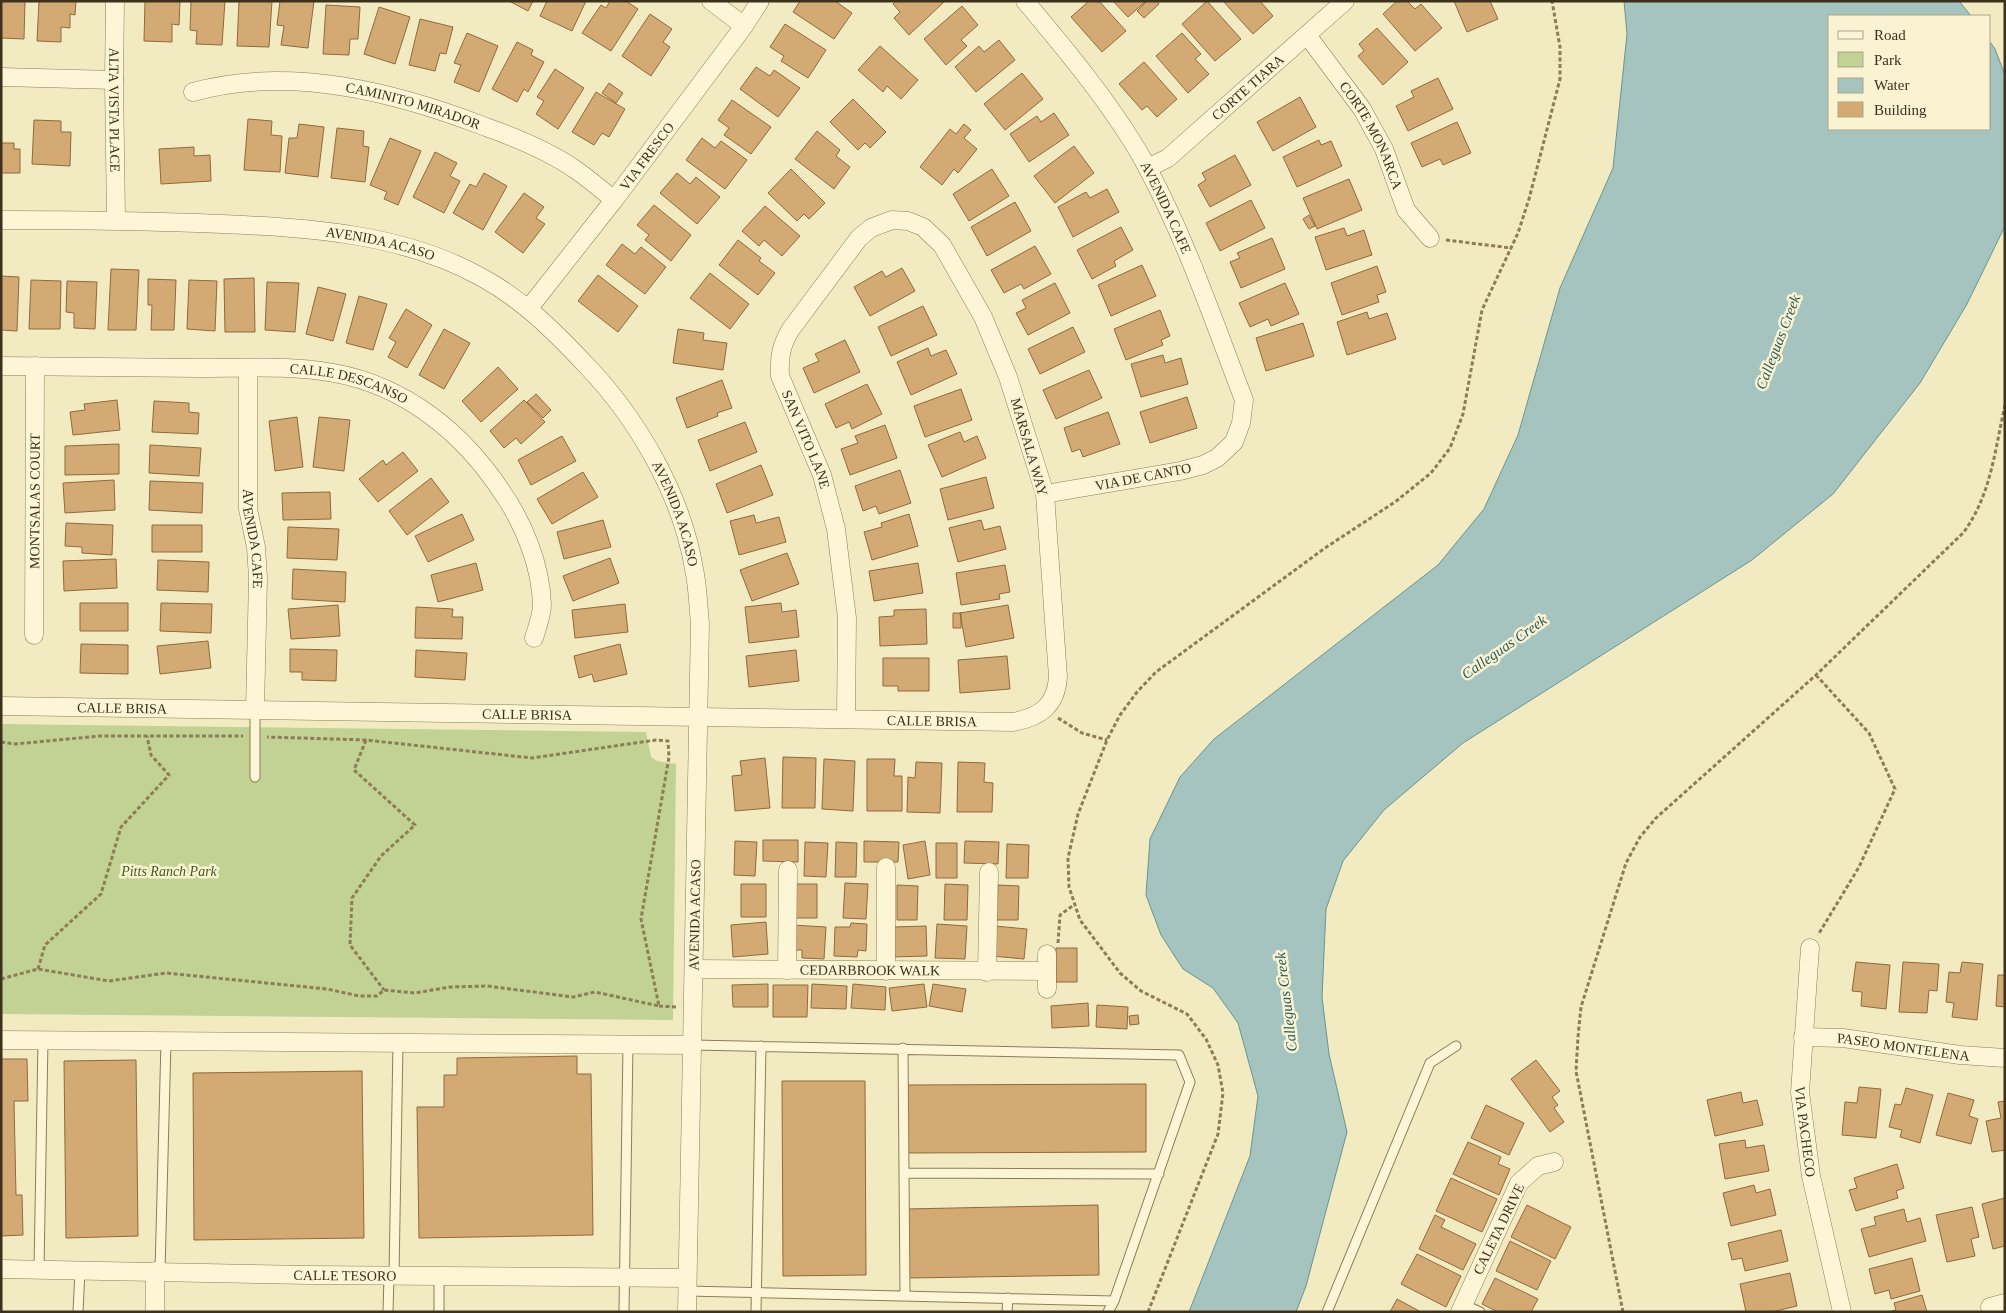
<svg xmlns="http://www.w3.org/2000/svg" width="2006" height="1313" viewBox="0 0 2006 1313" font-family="Georgia,serif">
  <rect width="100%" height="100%" fill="#f2ebc2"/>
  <path fill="#c1d294" d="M1 724 646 732 651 757 657 761 676 764 673 1020 1 1014Z"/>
  <path fill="#a5c4c0" stroke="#6a9490" d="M1624 1H1959L1971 16H1830V129H1990V42L1995 49 2005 75V226L1967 304 1920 383 1833 494 1752 560 1463 743 1384 810 1343 861 1326 909 1322 997 1329 1054 1347 1132 1306 1286 1296 1312H1189L1250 1156 1258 1096 1238 1023 1213 988 1183 969 1161 935 1146 895 1150 839 1180 777 1214 739 1438 565 1484 509 1518 435 1560 288 1613 168 1627 34Z"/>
  <path fill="#d4aa74" stroke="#90693a" d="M1 1H25L24 39 1 38Z
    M39 1H76L75 15 70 14V28L61 27V42L37 41Z
    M145 1H180L179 25 172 24V42L144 41Z
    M191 1H225L222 45 196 44 197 31 190 30Z
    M239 1H272L269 47 237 46Z
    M280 1H314L308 48 281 45 284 26 277 25Z
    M509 1H533L528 11Z
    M547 1H586L572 31 540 16Z
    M610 1H626L638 9 611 51 582 33 601 5 606 8Z
    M800 1H835L852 13 834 39 793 12Z
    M896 1H945L909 35 894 18 900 12 893 4Z
    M1089 1H1099L1126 31 1102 52 1071 17Z
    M1113 1H1146L1128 17Z
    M1147 1H1157L1159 4 1144 18 1137 11Z
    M1207 1 1241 39 1215 61 1182 24Z
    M1223 1H1260L1273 16 1253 34Z
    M1397 1H1407L1415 9 1421 4 1442 28 1415 51 1383 14Z
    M1454 1H1490L1498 19 1467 32Z
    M326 5 360 7 358 39H350L349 55 323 54Z
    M962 6 978 25 961 40 967 46 946 65 924 39Z
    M379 7 410 17 395 64 364 54Z
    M650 14 672 29 663 42 670 47 651 76 622 56Z
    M420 19 453 27 446 54 440 53 435 71 409 65Z
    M785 24 826 50 808 78 781 61 784 56 770 47Z
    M1377 28 1408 62 1383 85 1358 56 1364 51 1359 44Z
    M467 33 498 46 479 92 454 82 461 65 454 63Z
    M1182 33 1201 54 1195 59 1209 74 1188 93 1156 56Z
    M999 40 1015 60 976 92 955 67 979 46 984 52Z
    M517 42 533 50 531 55 544 62 528 92 524 89 517 102 492 89Z
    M880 46 918 80 901 99 887 86 883 92 858 70Z
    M1144 62 1177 99 1157 117 1147 106 1142 110 1119 84Z
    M756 67 770 76 774 70 800 88 778 117 740 89Z
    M555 69 584 88 558 129 536 114 544 101 537 97Z
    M1022 73 1043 99 1005 130 984 104Z
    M1438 78 1453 109 1408 131 1396 106 1414 97 1411 91Z
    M609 83 623 93 616 103 602 93Z
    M596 92 625 109 609 137 602 133 594 145 572 132Z
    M1300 97 1316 127 1273 151 1257 122Z
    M853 99 886 132 870 148 865 143 858 150 830 122Z
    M732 100 771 127 751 154 724 135 729 128 718 120Z
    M1054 113 1069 135 1029 162 1010 134 1037 116 1041 122Z
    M248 119 272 121 271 135 282 136 280 172 244 170Z
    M34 120 61 121V132H71L70 166 32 164Z
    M1457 122 1471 153 1443 165 1440 159 1422 167 1411 143Z
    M299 124 324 127 318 177 285 173 289 138H297Z
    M964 124 971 130 964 138 977 149 958 173 954 169 942 185 920 167 950 129 956 134Z
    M337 128 364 131 363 146 369 147 365 182 331 178Z
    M817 131 840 150 836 156 850 167 834 189 795 159Z
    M390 138 421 151 398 205 384 199 387 192 370 185Z
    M702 138 715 148 721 141 747 160 725 189 686 160Z
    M1319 140 1321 145 1331 141 1342 166 1297 187 1283 157Z
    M1 143H14V149H20V173H1Z
    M1074 146 1094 173 1055 203 1034 176Z
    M194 147V156L210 155 211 181 161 184 159 149Z
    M435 152 457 163 450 176 460 181 444 213 413 197Z
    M1235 155 1251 185 1210 207 1198 185 1206 180 1202 173Z
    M791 169 825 203 809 219 804 214 797 221 768 193Z
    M992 169 1009 196 969 221 953 194Z
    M484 173 507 186 483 230 453 213 470 184 476 187Z
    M677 173 690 184 696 177 720 197 697 224 660 193Z
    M1349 179 1362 210 1317 229 1303 198Z
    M1107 189 1119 212 1073 237 1058 207 1086 192 1090 198Z
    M524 193 544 207 536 218 545 224 523 253 495 232Z
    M1251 200 1265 228 1220 251 1206 223Z
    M1015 202 1031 231 987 256 971 227Z
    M654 205 691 235 671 261 645 240 649 235 637 225Z
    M765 206 800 236 782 256 764 240 759 246 742 231Z
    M1309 215 1315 226 1309 229 1303 219Z
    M1121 227 1133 250 1114 261 1116 266 1092 279 1077 250Z
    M1344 228 1347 236 1364 230 1372 255 1326 270 1315 237Z
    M1272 238 1285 269 1241 288 1230 262 1240 258 1237 253Z
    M738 240 761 258 759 261 775 273 758 295 719 265Z
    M622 244 635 254 641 247 666 267 645 294 606 265Z
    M1035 246 1051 274 1024 289 1021 284 1004 293 991 270Z
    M1142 265 1156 296 1111 316 1098 285Z
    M1377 266 1386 292 1377 295 1379 302 1342 315 1331 283Z
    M902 268 915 291 870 316 854 287 882 271 886 277Z
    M111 269 139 270 136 330H108Z
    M710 273 749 304 730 329 690 298Z
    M598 275 638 306 618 332 578 301Z
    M1 276 19 277 17 331 1 330Z
    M254 278 255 332H225L224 279Z
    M148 279 176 280 174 330H151L152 305H148Z
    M31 280 61 281 60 329H29Z
    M189 280 217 281 215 331 187 329Z
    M67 281 97 282 95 329 74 328V313L66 312Z
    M267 282 299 283 295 332 265 330Z
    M1055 283 1070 313 1028 335 1016 313 1026 308 1022 300Z
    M1285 283 1299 314 1271 326 1268 319 1250 327 1239 303Z
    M318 287 346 294 333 341 306 334Z
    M359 296 387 304 373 350 346 343Z
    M923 306 937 335 891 356 878 327Z
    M406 309 432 325 407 368 388 357 396 342 389 338Z
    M1160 310 1170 336 1161 340 1163 345 1126 360 1114 329Z
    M1367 312 1369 319 1387 313 1396 339 1347 355 1337 322Z
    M1303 323 1314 356 1266 371 1256 338Z
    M1073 327 1085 352 1040 374 1028 349Z
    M444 329 470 343 444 389 419 375Z
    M678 329 704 333 703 340 727 343 723 370 673 363Z
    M845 340 860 372 814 393 803 368 819 361 815 354Z
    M928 348 931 356 946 350 957 374 911 395 897 362Z
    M1163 355 1165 363 1181 358 1188 384 1141 397 1131 364Z
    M498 367 518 389 481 422 462 401Z
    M1089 370 1102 398 1056 419 1043 390Z
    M722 380 732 408 717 413 718 416 687 428 676 398Z
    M867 384 882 414 852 429 849 422 836 428 825 404Z
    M961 389 972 420 925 437 914 406Z
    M536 394 551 410 543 418 527 402Z
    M1187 397 1197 428 1150 443 1140 412Z
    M117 400 120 430 73 435 70 412 85 410 84 404Z
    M524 400 545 422 521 444 516 438 504 448 490 431Z
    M154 401 189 403V412L199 413 198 434 152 432Z
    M1108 412 1120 444 1083 457 1080 449 1072 452 1064 428Z
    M297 417 303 467 275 471 269 421Z
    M319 417 350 420 344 471 313 467Z
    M745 422 757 452 710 471 698 440Z
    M885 425 897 458 850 475 841 449 858 443 855 436Z
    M960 432 964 442 977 436 986 458 942 477 928 445Z
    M562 436 576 461 531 485 518 460Z
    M119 444V474L65 475V446Z
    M150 445 201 448 199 476 149 473Z
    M403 452 418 471 378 502 359 479 383 460 386 465Z
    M761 465 773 495 727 513 716 484Z
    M900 470 911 503 879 514 876 506 863 511 855 486Z
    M583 472 598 497 552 524 537 499Z
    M986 477 994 508 948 520 940 489Z
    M431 478 449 502 407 535 389 511Z
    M114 480 115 510 65 513 63 483Z
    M150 481 203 483 202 513 149 510Z
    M330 492 331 519 283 520 282 493Z
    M462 514 474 540 428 562 415 536Z
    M909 514 918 546 872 560 864 532 882 527 881 523Z
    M754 515 756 523 779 517 786 542 739 555 730 521Z
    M603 520 611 547 564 559 557 532Z
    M981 520 984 530 1000 526 1006 549 958 562 949 528Z
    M66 523 113 525 112 555 82 553V547L65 546Z
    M152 525H202V552H152Z
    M288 527 339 529 337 560 287 558Z
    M787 553 799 584 752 601 740 570Z
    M610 558 619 583 573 601 563 576Z
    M116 559 117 588 64 591 63 561Z
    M158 560 209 562 208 592 157 590Z
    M476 563 483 590 438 602 431 575Z
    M918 563 923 593 874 601 869 571Z
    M1005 565 1010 592 999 594 1000 599 961 605 956 573Z
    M293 569 346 572 345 602 292 599Z
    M80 603H128V631H80Z
    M161 603 212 604 211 633 160 631Z
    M781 603 782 612 796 610 799 637 749 643 745 607Z
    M625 604 628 632 575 638 572 610Z
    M338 605 340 636 291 639 288 609Z
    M1008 605 1014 638 966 647 960 613Z
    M416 607 453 609 452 617H463L462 639 415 638Z
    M926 609 927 644 880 646 879 617 894 616V610Z
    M953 613H961V628H953Z
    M208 641 211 668 160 674 157 646Z
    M81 644 128 645V674L80 673Z
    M620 644 627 674 594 682 592 674 579 678 574 656Z
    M290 649 337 650 336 681 302 680V672H290Z
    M416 650 467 653 465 680 415 677Z
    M796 650 799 681 749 687 746 656Z
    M1007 656 1010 689 960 693 958 660Z
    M883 658H929V691H898V686H883Z
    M783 757 816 758 815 808H782Z
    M765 758 770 808 735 811 732 776 742 775 740 761Z
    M824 759 855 761 853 811 822 809Z
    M867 759H895L894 776H902V811H867Z
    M916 762 942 763 940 813 907 812 908 777 915 778Z
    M958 762 985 763 984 782 993 783 992 812H957Z
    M763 840H798V862L763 861Z
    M735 841 757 842 755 876 734 875Z
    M864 841 899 842 898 862H864Z
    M925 841 930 875 908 879 903 845Z
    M965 841 999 842 998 864 964 863Z
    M805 842 828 843 826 877 804 876Z
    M836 842 857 843 856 877H835Z
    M936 843H957V878H936Z
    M1007 844 1029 845 1028 878H1006Z
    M845 883 868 884 866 919 843 918Z
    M741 884H766V917H741Z
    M796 884H817V918H796Z
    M945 884 968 885 967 920H944Z
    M897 885 918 886 917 920H897Z
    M998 885 1019 886 1018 920H997Z
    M766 922 768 954 733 957 731 925Z
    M851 923 867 924 866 951 858 950 857 957 834 956 835 927H850Z
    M937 924 967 926 965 959 935 958Z
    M792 925 826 927 824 959 802 958V950H791Z
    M926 926 927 956 893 957V927Z
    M995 926 1027 929 1024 959 992 956Z
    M1056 948H1077V982H1056Z
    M1856 962 1890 965 1886 1009 1861 1006 1862 992 1852 991Z
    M1903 962 1939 964 1937 991 1929 990 1927 1013 1899 1012Z
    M1962 962 1983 964 1977 1020 1952 1017 1954 1003 1946 1002 1949 972 1960 973Z
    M1998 975H2005V1007L1996 1006Z
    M768 984V1007H733L732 985Z
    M812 984 847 986 846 1009 811 1008Z
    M853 984 886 987 885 1010 851 1008Z
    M924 984 927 1007 892 1011 889 988Z
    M933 984 966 989 962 1012 929 1006Z
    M773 985H808L807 1017H773Z
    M1088 1003 1089 1026 1052 1028 1051 1006Z
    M1097 1005 1128 1007 1127 1029 1096 1027Z
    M1138 1015 1139 1024 1130 1025 1129 1016Z
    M577 1056V1074H591L593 1235 419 1238 417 1107H444V1075H457V1058Z
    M1 1059H27L28 1101H14L16 1195H22L23 1235 1 1236Z
    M136 1060 138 1236 66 1238 64 1061Z
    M1536 1060 1560 1091 1552 1097 1558 1105 1554 1108 1564 1122 1550 1132 1511 1079Z
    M362 1071 364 1238 194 1240 193 1073Z
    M782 1081H865L866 1275 783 1276Z
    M1146 1084V1152L908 1153V1085Z
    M1859 1087 1881 1089 1876 1138 1842 1135 1845 1102 1857 1103Z
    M1906 1088 1933 1095 1920 1143 1900 1137 1902 1130 1889 1127 1895 1104 1901 1105Z
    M1741 1092 1743 1103 1757 1100 1763 1125 1715 1136 1707 1100Z
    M1948 1093 1974 1100 1969 1116 1978 1119 1971 1144 1936 1135Z
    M2005 1101V1150L1992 1152 1986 1121 2001 1118 1998 1102Z
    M1486 1105 1524 1123 1509 1155 1471 1138Z
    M1745 1140 1746 1148 1764 1145 1769 1171 1725 1179 1719 1144Z
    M1468 1142 1501 1157 1498 1164 1510 1169 1499 1195 1453 1174Z
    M1897 1164 1904 1188 1896 1191 1898 1198 1856 1211 1849 1190 1857 1188 1854 1178Z
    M1451 1178 1497 1199 1482 1232 1436 1211Z
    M1754 1185 1756 1193 1770 1189 1776 1215 1731 1226 1723 1193Z
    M2005 1198V1246L1993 1249 1982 1204Z
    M1098 1205 1099 1275 908 1278 906 1209Z
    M1527 1205 1571 1227 1555 1259 1511 1237Z
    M1972 1207 1979 1237 1971 1239 1975 1256 1947 1262 1936 1215Z
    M1904 1209 1907 1222 1920 1218 1926 1241 1869 1257 1861 1229 1876 1225 1874 1217Z
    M1435 1215 1445 1220 1441 1227 1476 1244 1463 1270 1419 1249Z
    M1781 1230 1788 1261 1745 1271 1742 1258 1732 1260 1728 1243Z
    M1510 1241 1551 1261 1537 1290 1496 1271Z
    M1417 1254 1461 1276 1446 1307 1401 1284Z
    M1912 1258 1920 1291 1891 1299 1889 1290 1875 1294 1869 1269Z
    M1790 1273 1797 1306 1772 1312H1746L1740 1284Z
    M1495 1278 1538 1299 1531 1312H1498L1482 1304Z
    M1922 1295 1927 1312H1888L1896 1310 1894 1303Z
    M1397 1299 1421 1312H1390Z"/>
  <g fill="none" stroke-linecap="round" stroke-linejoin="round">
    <g stroke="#8e7c57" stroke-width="11">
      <path id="lane" d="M255 777V709
        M903 1048 905 1296
        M905 1173 1159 1174
        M39 1269 43 1040
        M160 1271 166 1041
        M394 1276 398 1043
        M687 1291 1114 1301 1190 1082 1179 1055 693 1045
        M1463 1304 1480 1312
        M78 1312 80 1270
        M388 1312 389 1276
        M439 1312V1276
        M624 1312 628 1044
        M756 1312 761 1046
        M1007 1312 1008 1298
        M1108 1312 1114 1301
        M1327 1312 1430 1063 1456 1046"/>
    </g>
    <g stroke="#8e7c57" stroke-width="19">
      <g id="street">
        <path id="s1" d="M115 1 114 80 116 219"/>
        <path d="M711 1 744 26"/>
        <path id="s2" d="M1025 1C1067 51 1118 112 1148 169 1187 242 1214 322 1244 400L1241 423 1234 442 1217 458 1203 465 1180 471 1045 494"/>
        <path id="s3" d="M1307 35 1362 109 1384 149 1406 210 1430 238"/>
        <path d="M1 77 114 80"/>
        <path id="s4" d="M193 92C290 65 395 92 486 127 517 138 549 151 576 170 589 179 602 190 614 200"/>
        <path id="s5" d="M1148 168 1168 158 1345 1"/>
        <path id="s6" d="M1 220C75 220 148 221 222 224 309 228 402 233 481 277 522 299 554 331 586 365 637 418 682 495 694 569 698 587 698 605 700 623L687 1312"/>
        <path id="s7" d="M529 308 614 200 744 26 760 1"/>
        <path id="s8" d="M1 366C67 367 132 367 198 368 243 368 290 365 334 373 406 386 463 433 502 492 524 524 541 566 542 605 542 615 537 628 534 638"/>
        <path id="s9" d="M248 368V509L256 547 258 578 255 709"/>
        <path id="s10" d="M34 635 35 366"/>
        <path id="s11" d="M1 706 1013 722C1040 717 1056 706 1058 677L1045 494 1008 377 983 317 942 245 923 227 908 221 892 220 871 228 859 238 791 329C781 345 779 357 780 376L822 475 836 529 847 618 846 718"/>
        <path d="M886 867V971"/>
        <path id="s12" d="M1810 948 1800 1092 1811 1176 1842 1312"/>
        <path id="s13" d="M694 969 1047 971"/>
        <path d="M787 970 788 870"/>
        <path d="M987 972 989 872"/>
        <path d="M1047 989V954"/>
        <path id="s14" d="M1803 1037 1843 1038 1960 1055 2005 1058"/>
        <path d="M1 1040 693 1045"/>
        <path id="s15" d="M1 1269 308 1275 687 1278"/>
        <path d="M1990 1307 2005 1303"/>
        <path d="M155 1312V1271"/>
        <path d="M1460 1312 1519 1183 1538 1166 1554 1162"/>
      </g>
    </g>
    <path stroke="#8e7c57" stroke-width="3" stroke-dasharray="4 2.5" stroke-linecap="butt" d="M1446 240 1511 248
      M1816 675 1869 733 1895 789 1859 867 1818 935
      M1058 718 1082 733 1107 740
      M366 740 354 770 415 825 381 856 352 898 350 945 384 990
      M1 742 15 744 100 736H243
      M1058 943 1060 915 1075 904
      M38 969 45 945 101 894 121 827 169 775 151 755 147 736
      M1 979 38 969 109 981 166 973 327 989 359 996H377L384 990 415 993 450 987 487 986 573 997 595 992 659 1006 641 919 669 757 668 741 656 740 532 758 366 740 267 737
      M659 1006 676 1007
      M1148 1312 1218 1134 1223 1093 1218 1065 1206 1039 1187 1014 1141 991 1120 973 1080 920 1069 887 1068 858 1078 814 1107 740 1120 715 1137 692 1156 672 1325 548 1395 502 1431 473 1450 448 1463 414 1482 310 1518 233 1529 199 1560 79V47L1552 1
      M1623 1312 1576 1071 1578 1037 1581 1007 1626 863 1640 837 1656 818 1816 675 1963 533C1991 496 1995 449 2005 405"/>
    <use href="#lane" stroke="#fcf6d6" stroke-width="9"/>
    <use href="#street" stroke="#fcf6d6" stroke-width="18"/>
  </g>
  <g text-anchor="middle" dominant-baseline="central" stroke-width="5" stroke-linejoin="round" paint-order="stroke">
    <g font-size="14" fill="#3c311d" stroke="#f9f3d2">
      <text stroke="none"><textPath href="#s5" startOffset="129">CORTE TIARA</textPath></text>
      <text stroke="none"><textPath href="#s4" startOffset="224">CAMINITO MIRADOR</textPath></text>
      <text stroke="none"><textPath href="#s1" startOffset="109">ALTA VISTA PLACE</textPath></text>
      <text stroke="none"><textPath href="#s3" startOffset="120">CORTE MONARCA</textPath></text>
      <text stroke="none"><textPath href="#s7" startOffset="192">VIA FRESCO</textPath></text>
      <text stroke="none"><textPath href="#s2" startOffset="251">AVENIDA CAFE</textPath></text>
      <text stroke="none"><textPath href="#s6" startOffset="381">AVENIDA ACASO</textPath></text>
      <text stroke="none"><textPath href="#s8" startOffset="350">CALLE DESCANSO</textPath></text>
      <text stroke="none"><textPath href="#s11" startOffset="1864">SAN VITO LANE</textPath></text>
      <text transform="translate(1029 447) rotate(74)">MARSALA WAY</text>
      <text transform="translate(1143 477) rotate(-11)">VIA DE CANTO</text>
      <text stroke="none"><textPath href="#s10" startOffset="134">MONTSALAS COURT</textPath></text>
      <text stroke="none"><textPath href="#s6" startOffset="801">AVENIDA ACASO</textPath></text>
      <text stroke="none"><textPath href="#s9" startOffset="171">AVENIDA CAFE</textPath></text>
      <text stroke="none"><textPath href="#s11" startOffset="121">CALLE BRISA</textPath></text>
      <text stroke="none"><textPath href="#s11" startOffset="526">CALLE BRISA</textPath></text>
      <text stroke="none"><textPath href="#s11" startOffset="931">CALLE BRISA</textPath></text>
      <text transform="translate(695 915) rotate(-89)">AVENIDA ACASO</text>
      <text stroke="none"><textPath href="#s13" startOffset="176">CEDARBROOK WALK</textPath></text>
      <text stroke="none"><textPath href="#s14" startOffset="101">PASEO MONTELENA</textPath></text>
      <text stroke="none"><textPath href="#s12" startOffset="184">VIA PACHECO</textPath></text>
      <text transform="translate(1499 1229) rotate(-64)">CALETA DRIVE</text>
      <text stroke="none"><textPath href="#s15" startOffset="344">CALLE TESORO</textPath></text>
    </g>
    <g font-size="14" font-style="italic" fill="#445b21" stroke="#f9f3d2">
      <text x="169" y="871">Pitts Ranch Park</text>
    </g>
    <g font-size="15" font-style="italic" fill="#2a595e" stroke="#f9f3d2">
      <text transform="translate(1778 342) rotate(-69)">Calleguas Creek</text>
      <text transform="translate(1504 647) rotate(-35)">Calleguas Creek</text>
      <text transform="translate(1286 1002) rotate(-97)">Calleguas Creek</text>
    </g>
  </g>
  <rect width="2006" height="1313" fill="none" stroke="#3c311d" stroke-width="5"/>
  <rect x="1828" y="15" width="162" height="115" fill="#f9f3d2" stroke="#ada58a"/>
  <rect x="1838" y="31" width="25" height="8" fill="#fcf6d6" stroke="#ada58a"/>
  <text x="1874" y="40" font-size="15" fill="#3c311d">Road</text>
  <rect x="1838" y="52" width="25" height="15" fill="#c1d294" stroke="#ada58a"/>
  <text x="1874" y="65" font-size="15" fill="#3c311d">Park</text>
  <rect x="1838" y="78" width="25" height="15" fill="#a5c4c0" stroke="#ada58a"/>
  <text x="1874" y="90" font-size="15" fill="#3c311d">Water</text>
  <rect x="1838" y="102" width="25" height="15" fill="#d4aa74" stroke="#ada58a"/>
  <text x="1874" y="115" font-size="15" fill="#3c311d">Building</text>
</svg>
